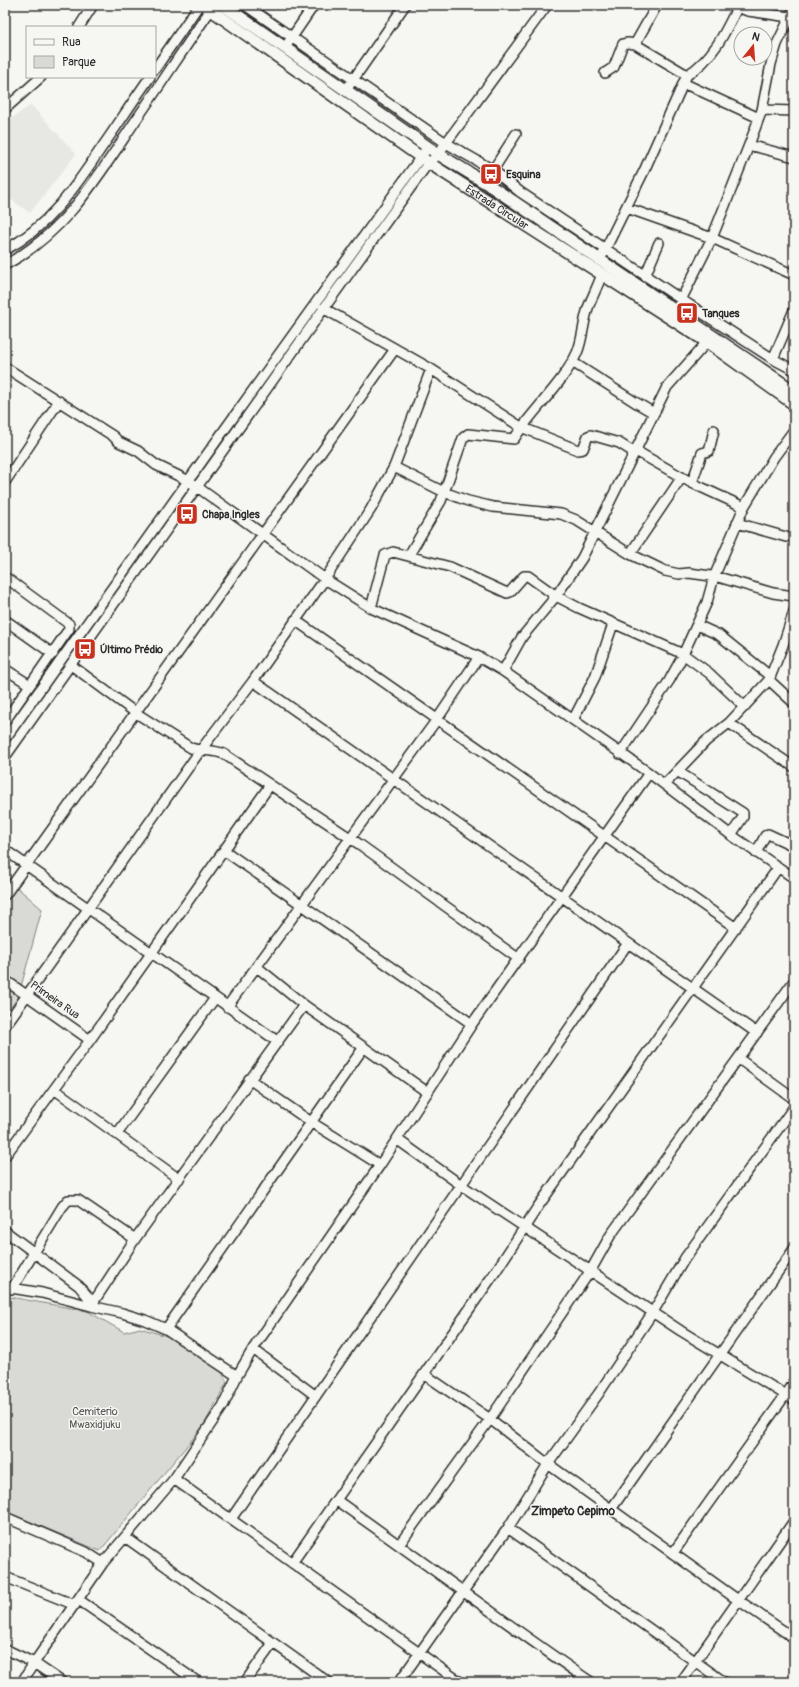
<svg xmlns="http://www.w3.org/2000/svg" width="799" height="1687" viewBox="0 0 799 1687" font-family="Pangolin,sans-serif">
  <rect width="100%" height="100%" fill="#f6f6f2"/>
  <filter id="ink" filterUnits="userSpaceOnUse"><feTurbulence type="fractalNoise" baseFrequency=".025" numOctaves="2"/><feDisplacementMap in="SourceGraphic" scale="8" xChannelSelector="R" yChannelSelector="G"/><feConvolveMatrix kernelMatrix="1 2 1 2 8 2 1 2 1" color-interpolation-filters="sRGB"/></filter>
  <g filter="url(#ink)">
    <path fill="#e7e7e3" d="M31 105 76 154 30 213 5 195V123Z"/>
    <path fill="#d9d9d5" stroke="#828280" d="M5 877 42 909 5 1046Z
      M5 1296 87 1311 124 1332 140 1328 170 1337 217 1363 227 1382 204 1425 100 1551 5 1511Z"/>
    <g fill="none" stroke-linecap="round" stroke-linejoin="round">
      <g stroke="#2b2b2b" stroke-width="12">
        <path id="minor" d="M245 5 446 143 493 170 520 192 682 300 773 359 794 370
          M731 5 748 11 789 17
          M79 27 93 5
          M288 43 314 5
          M635 44 657 5
          M155 69 199 5
          M605 73 614 67 623 44 628 43 635 44 687 75
          M683 83 759 118
          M346 90 405 5
          M5 109 41 77
          M762 110 794 111
          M749 145 794 157
          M493 170 516 134
          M627 208 712 238 794 275
          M5 250C48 227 74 189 100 150 117 126 133 101 150 77
          M603 254 644 171 687 75C712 60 725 33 737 8
          M5 265C65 233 97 178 134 123 161 84 187 44 214 5
          M645 276 659 243
          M679 304 712 238 749 145 762 110 771 64 777 44 794 9
          M323 308 431 369 521 427 578 450 583 449 588 436 591 435 619 443 635 453
          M773 359 794 310
          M571 363 577 365 635 402 654 413
          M5 367 113 436 119 442 138 451 156 465 189 481 325 579 371 608 479 657 503 671 649 773 731 835 794 878
          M636 451 692 483 744 507
          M394 467 444 492 468 501 493 507 561 514 576 520 630 554 665 571 679 574 689 573 718 577 773 593 794 596
          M5 482 59 401
          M692 483 702 453 709 451 714 430
          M737 523 786 537
          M630 554 682 477
          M409 555 441 501 463 438 468 434 514 439C533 409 562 385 577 353 583 339 583 323 588 308 592 297 598 286 602 274
          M5 577 69 624V629L5 721
          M371 608 385 555 393 552 450 567 507 593 510 592 524 576H528L556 596 579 608 683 654 709 673 745 707
          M5 620 53 654
          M295 620 736 928
          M697 625 719 635 770 676
          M71 665 136 713 191 748C202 752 212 749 224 754L359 844 519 959
          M5 669 30 685
          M503 671 522 637 556 596 582 558 667 387 707 342
          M769 680 794 703
          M253 681 757 1033
          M573 720 595 677 613 624
          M729 723 794 767
          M5 739 220 436 428 147
          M620 754 669 681 680 661 707 602 714 577 744 507 774 457 794 430
          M5 757C145 561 283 364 424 169L438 154 547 5
          M677 771 743 813V817L731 835
          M665 784 706 741 729 723 769 680 783 645 794 611
          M5 850 277 1041
          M225 851 472 1024
          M756 853 765 836 768 834 794 846
          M5 895 395 349
          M257 967 304 1005 427 1092
          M5 980 90 1040
          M227 1007 438 718 479 657
          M5 1026 200 751 253 681 325 579 371 509 394 467 431 369
          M739 1059 794 1099
          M249 1079 311 1122 380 1165
          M54 1089 179 1179
          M117 1134 215 998
          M398 1140 461 1185 681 1331 794 1400
          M5 1156 90 1040 270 785
          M5 1231 79 1286 94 1304
          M5 1287 42 1293 91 1306 122 1313 145 1320 166 1329 237 1376 223 1406 174 1479 103 1563 34 1663 5 1649
          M12 1289 62 1207 68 1200H78L135 1239
          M91 1306 135 1239 304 1005
          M166 1329 364 1047
          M253 1349 316 1396
          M424 1374 490 1419 548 1464 738 1600 794 1638
          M237 1376 253 1349 380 1165 472 1024 649 773
          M174 1479 460 1682
          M336 1500C421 1560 505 1623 591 1682
          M612 1508 794 1249
          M5 1517 86 1552 103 1563
          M231 1519 628 943
          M508 1528 724 1682
          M125 1537 328 1682
          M399 1545 490 1419 591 1270 610 1236 794 981
          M673 1553 794 1383
          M292 1563 496 1271 537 1208 778 868
          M5 1577 75 1605
          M79 1600 198 1682
          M22 1682 34 1663 62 1682
          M245 1682 273 1643
          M399 1682 508 1528 548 1464 599 1393 653 1312 685 1258 794 1107
          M681 1682 794 1521"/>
      </g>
      <g stroke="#2b2b2b" stroke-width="14">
        <g id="major">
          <path id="s1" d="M204 5 429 163 707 342 794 404"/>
          <path d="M223 5 438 154 486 183 794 391"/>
        </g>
      </g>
      <use href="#minor" stroke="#f6f6f2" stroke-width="9"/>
      <use href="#major" stroke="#f6f6f2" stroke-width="11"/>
    </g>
  </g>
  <defs>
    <g id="bus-square" transform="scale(1.15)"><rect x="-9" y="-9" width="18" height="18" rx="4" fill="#c8321e" stroke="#f6f6f2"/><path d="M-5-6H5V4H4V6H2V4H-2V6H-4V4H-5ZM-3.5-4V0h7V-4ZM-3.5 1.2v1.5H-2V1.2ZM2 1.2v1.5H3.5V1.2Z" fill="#fff"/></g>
  </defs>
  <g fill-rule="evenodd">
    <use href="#bus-square" x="491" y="174"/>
    <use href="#bus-square" x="687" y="313"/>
    <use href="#bus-square" x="187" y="514"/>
    <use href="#bus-square" x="85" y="649"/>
  </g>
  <g text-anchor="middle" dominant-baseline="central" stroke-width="3" stroke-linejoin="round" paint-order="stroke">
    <g font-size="11" font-weight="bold" fill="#2b2b2b" stroke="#f6f6f2" text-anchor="start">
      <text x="506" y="174">Esquina</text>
      <text x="702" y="313">Tanques</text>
      <text x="202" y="514">Chapa Ingles</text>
      <text x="100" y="649">Último Prédio</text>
    </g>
    <g font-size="11" fill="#2b2b2b" stroke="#f6f6f2">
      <text stroke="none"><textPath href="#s1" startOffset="356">Estrada Circular</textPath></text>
      <text transform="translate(55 1000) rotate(35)">Primeira Rua</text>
    </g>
    <g font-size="11" fill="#565656" stroke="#f6f6f2">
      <text x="95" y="1411">Cemiterio<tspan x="95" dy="13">Mwaxidjuku</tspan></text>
    </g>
    <g font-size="12" font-weight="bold" fill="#2b2b2b" stroke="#f6f6f2">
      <text x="573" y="1511">Zimpeto Cepimo</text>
    </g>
  </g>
  <rect width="799" height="1687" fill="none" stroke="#f6f6f2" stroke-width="20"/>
  <rect x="10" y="10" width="779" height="1667" fill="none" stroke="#2b2b2b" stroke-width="1.5" filter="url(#ink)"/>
  <rect x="26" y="26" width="130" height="52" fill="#f6f6f2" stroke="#a5a5a2"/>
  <rect x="34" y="39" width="20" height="6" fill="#f6f6f2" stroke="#a5a5a2"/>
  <text x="62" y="46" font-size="12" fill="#2b2b2b">Rua</text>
  <rect x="34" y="56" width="20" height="12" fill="#d9d9d5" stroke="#a5a5a2"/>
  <text x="62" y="66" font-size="12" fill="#2b2b2b">Parque</text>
  <g transform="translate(753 46) rotate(17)"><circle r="19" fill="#f6f6f2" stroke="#a5a5a2"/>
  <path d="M0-3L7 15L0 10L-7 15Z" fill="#c8321e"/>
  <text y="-6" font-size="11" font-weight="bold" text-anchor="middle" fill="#2b2b2b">N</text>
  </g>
</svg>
